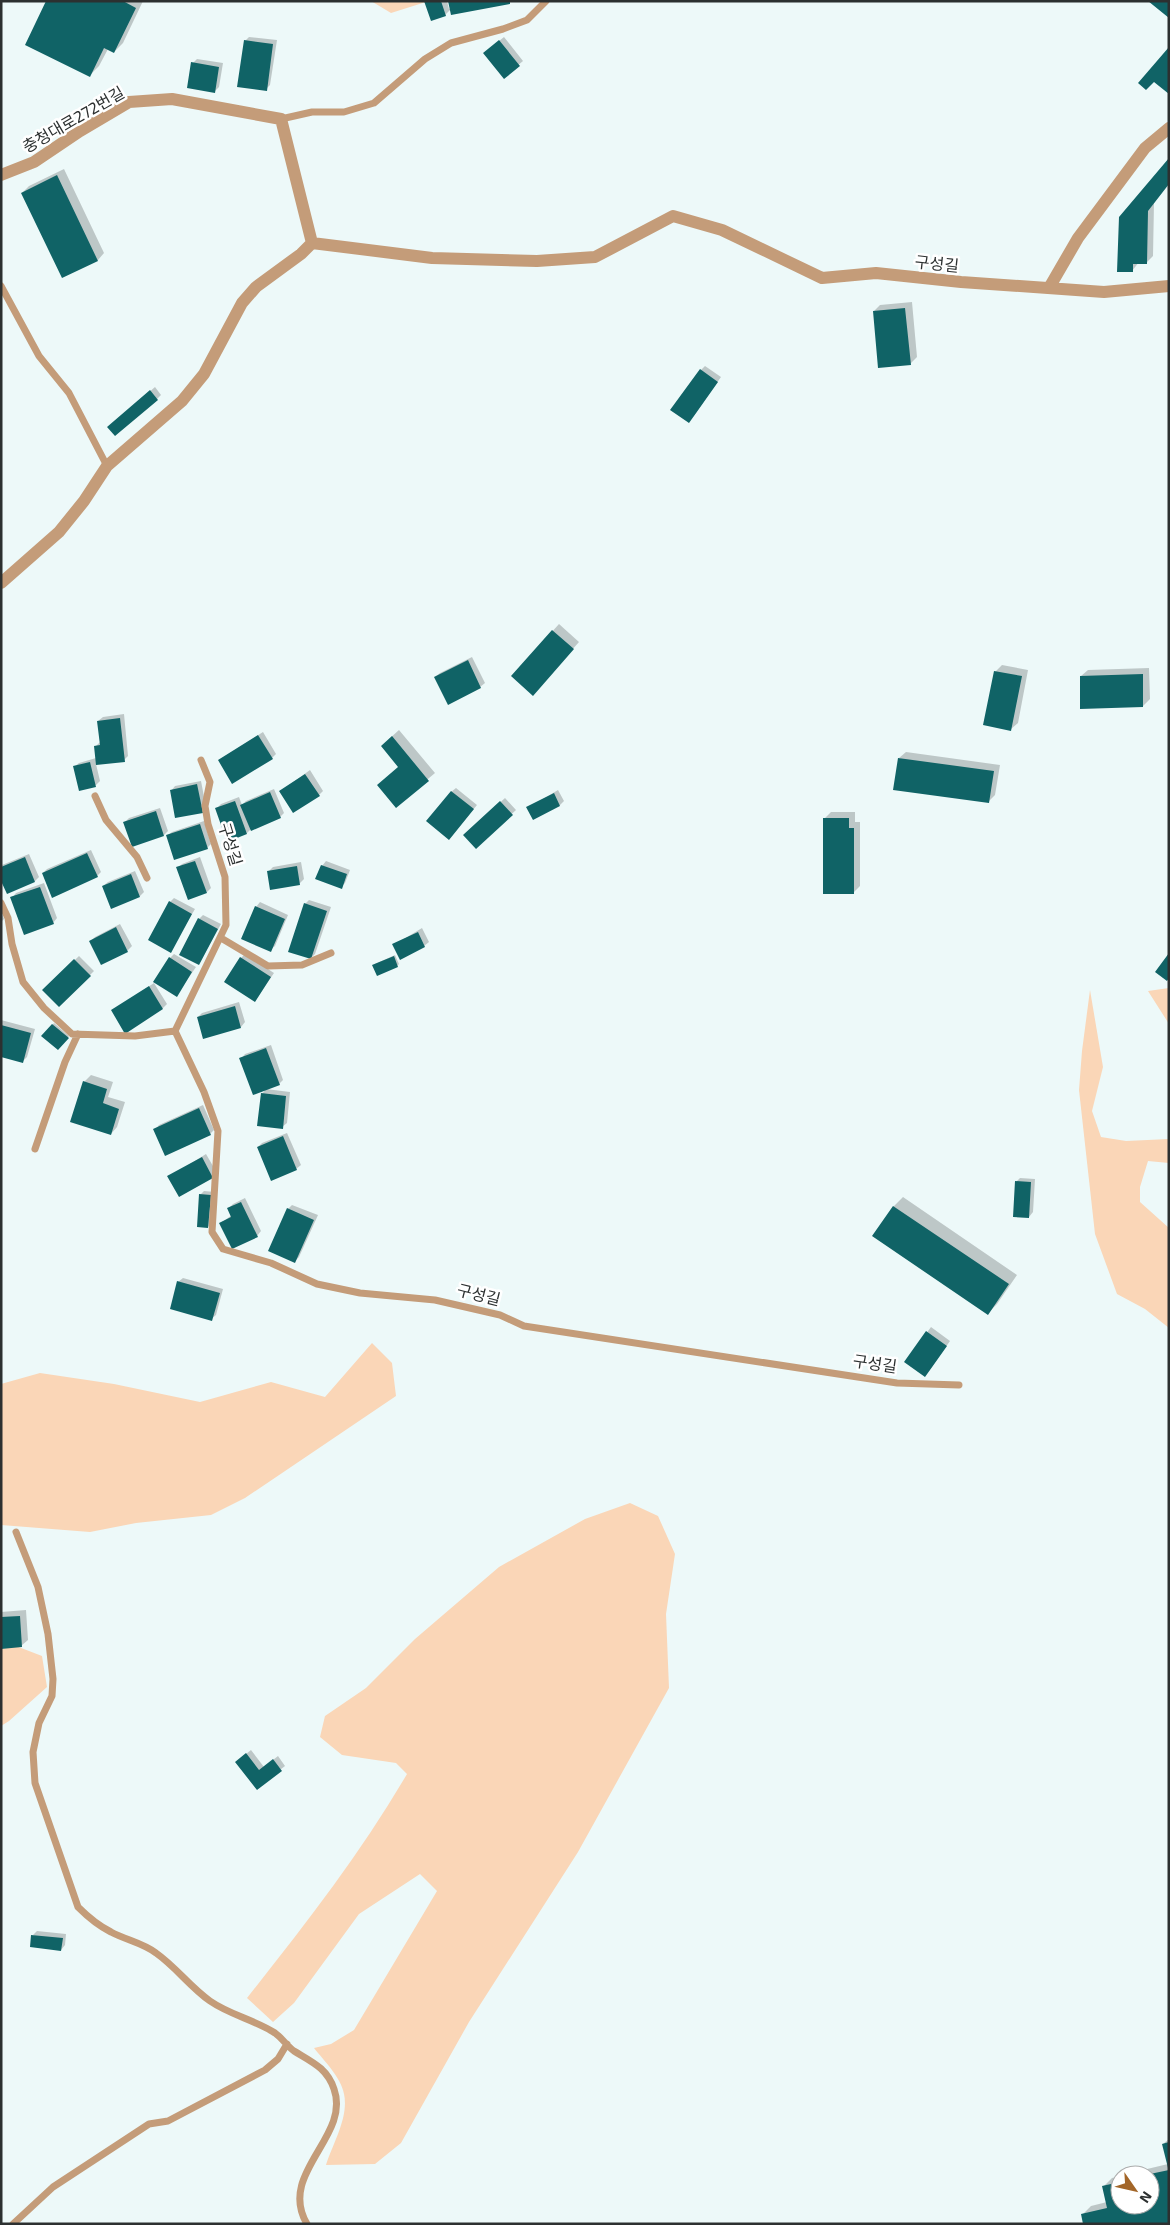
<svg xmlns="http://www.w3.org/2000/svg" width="1170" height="2225" viewBox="0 0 1170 2225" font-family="'Exo 2','Noto Sans KR',sans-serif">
  <rect width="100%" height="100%" fill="#edf9f9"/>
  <path fill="#fad6b7" d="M371 1H429L391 13Z
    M1169 988V1024L1148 991Z
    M1090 990 1103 1067 1092 1111 1101 1137 1126 1141 1169 1139V1163L1148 1161 1140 1187V1202L1169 1228V1328L1145 1309 1117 1294 1095 1234 1079 1090 1082 1051Z
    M372 1343 392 1363 396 1396 245 1498 211 1515 136 1523 90 1532 1 1525V1384L40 1373 114 1384 200 1402 271 1382 325 1397Z
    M630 1503 658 1516 675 1554 666 1614 669 1688 578 1852 469 2022 401 2143 375 2164 326 2165C333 2143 349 2117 344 2094 341 2077 324 2061 314 2048L331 2044 354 2030 437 1891 420 1874 359 1914 294 2003 273 2022 247 1998C304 1926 361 1853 407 1774L396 1763 342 1755 320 1737 325 1716 366 1688 415 1639 499 1567 585 1519Z
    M16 1646 42 1656 47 1687 9 1721 1 1726V1649Z"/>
  <path fill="#0003" d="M48 1H143L123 43 114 52 108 49 99 66 90 75Z
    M426 1H447L449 9 451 8 449 1H511L451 9 445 15Z
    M249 37 277 40 270 85 266 89 245 41Z
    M504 37 523 61 504 77 489 49Z
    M197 59 223 63 219 87 215 91 193 63Z
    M64 169 104 253 98 260 63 277 22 193 29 186Z
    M1169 183 1154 203 1153 256 1146 263 1139 262 1132 271 1120 217Z
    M912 302 917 357 910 364 874 311 880 305Z
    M705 366 721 377 693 417 701 370Z
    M155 387 161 395 157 399 113 423Z
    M559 624 579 642 539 687 512 676Z
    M472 657 485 683 480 687 435 677 440 673Z
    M1002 665 1028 670 1018 723 1011 729 995 672Z
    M1149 668 1150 699 1143 706 1081 676 1088 670Z
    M124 714 128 756 124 760 96 764 100 781 96 785 80 789 74 767 79 763 96 758 95 747 100 742 98 721 103 717Z
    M399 730 435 773 396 806 400 766 389 739Z
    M263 732 276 754 272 758 219 760Z
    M906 752 1000 765 995 795 988 802 899 758Z
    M310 770 323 791 319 795 281 791Z
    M201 781 206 807 202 812 171 791 175 786Z
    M456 788 477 805 453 834 451 792Z
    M274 789 284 813 280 817 251 829 247 833 216 809 221 804 239 797 242 805 246 801Z
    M558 790 564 801 560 805 528 808Z
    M505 798 516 810 476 847 465 835Z
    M160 808 168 831 164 835 125 822 129 818Z
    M831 812H855V822H860V886L853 893 824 819Z
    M204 821 211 844 207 848 167 836 172 832Z
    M91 850 101 872 97 876 43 873 47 869Z
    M29 854 39 877 35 881 1 878 2 865Z
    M200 857 211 888 207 892 178 868 182 864Z
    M326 861 350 870 345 883 341 887 322 866Z
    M301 862 304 879 299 884 268 872 273 867Z
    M135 871 144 892 140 896 103 886 108 882Z
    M44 883 57 918 53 923 12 898 16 893Z
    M174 898 195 909 170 951V902Z
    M309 900 331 907 315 954 311 958 305 904Z
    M260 902 288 915 275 946 270 950 256 907Z
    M1 911 4 919 1 922Z
    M203 915 221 924 199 964V919Z
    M120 924 132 946 127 951 91 941 95 937Z
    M422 928 429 942 424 946 394 945Z
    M174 954 196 967 176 996 170 958Z
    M245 954 274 973 255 1001 241 958Z
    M395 955 399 964 397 966 375 964Z
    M79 956 94 971 59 1006 44 990Z
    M154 983 167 1004 163 1008 112 1011Z
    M239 1002 245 1022 241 1027 198 1017 202 1013Z
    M1 1020 35 1029 27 1057 23 1061 1 1055Z
    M54 1023 69 1036 58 1049 43 1036Z
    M271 1045 283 1080 279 1084 241 1059 245 1054Z
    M91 1075 113 1082 108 1097 125 1102 117 1127 111 1134 84 1082Z
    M266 1089 290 1092 287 1123 282 1127 262 1094Z
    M203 1105 214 1130 210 1134 155 1130 159 1125Z
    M287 1133 301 1165 296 1169 258 1147 262 1143Z
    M206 1154 217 1173 213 1177H169Z
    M1020 1178 1035 1179 1033 1212 1029 1217 1016 1182Z
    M204 1191 215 1192 212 1223 208 1227 200 1195Z
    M903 1197 1017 1275 997 1304 988 1313 874 1235 894 1206Z
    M245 1198 261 1231 257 1236 221 1223 232 1215 229 1208 233 1204Z
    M292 1205 318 1215 299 1257 295 1261 288 1209Z
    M183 1278 223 1289 216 1315 211 1319 178 1282Z
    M931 1327 950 1341 929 1371 906 1361Z
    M26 1610 28 1640 21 1646 1 1648V1612Z
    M251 1750 264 1767 278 1756 285 1766 257 1788 241 1758Z
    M37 1931 66 1934 65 1945 61 1950 33 1935Z
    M1169 2139V2224L1082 2215 1091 2206 1107 2202 1103 2187 1112 2178 1120 2176V2205H1150V2175H1122L1168 2164 1163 2144Z"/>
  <path fill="#106366" d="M46 1H123L136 8 114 53 104 48 90 77 25 45Z
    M424 1H441L446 16 431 21Z
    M448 1H510V4L451 15Z
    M1148 1H1169V18Z
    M244 40 273 44 267 91 237 87Z
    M499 40 520 66 504 79 483 53Z
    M1169 47V94L1154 82 1146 90 1138 83Z
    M191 62 219 67 215 93 187 88Z
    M1169 158V184L1148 211 1147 264H1133V272H1117L1119 217Z
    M57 175 98 261 62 278 21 193Z
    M905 308 911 365 878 368 873 311Z
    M700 369 718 382 689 423 670 410Z
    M150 390 158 400 115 436 107 427Z
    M552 630 574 649 533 696 511 676Z
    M468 660 481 688 448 705 434 677Z
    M994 671 1022 676 1011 731 983 725Z
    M1143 674V707L1080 709V676Z
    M120 718 125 762 96 765 94 746 100 745 97 721Z
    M258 735 273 759 232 784 218 760Z
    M392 736 429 781 396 808 377 785 398 767 381 746Z
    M898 758 994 771 989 803 893 790Z
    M90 762 96 787 79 791 73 766Z
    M305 774 320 796 293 813 279 791Z
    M197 784 203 813 175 818 170 790Z
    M451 791 474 809 449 840 426 821Z
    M270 792 281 818 251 831 240 805Z
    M554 793 560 806 533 820 526 807Z
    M235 801 247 834 227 842 215 808Z
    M500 801 513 815 476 849 463 835Z
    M156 811 164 836 132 847 123 822Z
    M823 818H849V828H854V894H823Z
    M200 824 208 849 174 860 166 835Z
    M87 853 98 877 52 898 42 873Z
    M25 857 35 882 7 894 1 881V867Z
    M195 861 207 893 188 900 176 867Z
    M321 865 347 874 342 889 315 879Z
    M297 866 300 885 270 890 267 871Z
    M131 874 140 897 111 909 102 886Z
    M40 887 54 924 24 935 10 897Z
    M169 901 192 914 171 953 148 940Z
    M304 903 327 911 311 959 288 952Z
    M255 906 285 919 271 952 241 939Z
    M198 918 218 929 199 965 179 955Z
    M116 927 128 952 101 965 89 941Z
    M418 932 425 947 400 960 392 944Z
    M1169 953V978L1167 981 1155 972Z
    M394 956 398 967 377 976 372 965Z
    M169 957 192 972 177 997 153 982Z
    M240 957 271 977 255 1002 224 982Z
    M74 959 91 976 59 1007 42 990Z
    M149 986 163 1009 125 1034 111 1010Z
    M235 1006 241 1028 203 1039 197 1017Z
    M52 1024 69 1038 58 1050 41 1036Z
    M1 1025 31 1033 23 1063 1 1057Z
    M266 1048 280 1085 253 1095 239 1058Z
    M83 1081 107 1089 103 1103 119 1109 111 1135 70 1122Z
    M261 1093 286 1096 283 1129 257 1126Z
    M199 1108 211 1135 165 1156 153 1129Z
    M283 1136 297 1170 271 1181 257 1147Z
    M202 1157 213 1178 179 1197 167 1176Z
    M1015 1181 1031 1182 1029 1218 1013 1217Z
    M199 1194 211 1195 208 1228 197 1227Z
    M241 1202 258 1237 232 1249 219 1223 231 1217 227 1208Z
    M893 1206 1009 1284 988 1315 872 1236Z
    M287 1208 314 1220 295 1263 268 1251Z
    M177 1281 220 1293 212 1321 170 1309Z
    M926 1331 947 1346 925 1377 904 1362Z
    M20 1616 22 1647 1 1649V1617Z
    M246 1753 259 1770 273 1759 282 1771 257 1790 235 1762Z
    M31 1935 63 1938 61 1951 30 1947Z
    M1169 2142V2168H1168L1162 2144Z
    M1169 2170V2224H1083L1081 2214 1107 2208 1102 2186 1120 2182V2205H1150V2174Z"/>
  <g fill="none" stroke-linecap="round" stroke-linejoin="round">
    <path stroke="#c49c79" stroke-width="7" d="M281 119 312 112H344L374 103 425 59 451 43 503 29 527 20 546 1
      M1 286 39 356 69 393 107 466
      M95 796 106 820 137 857 147 878
      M1 903 8 918 12 944 23 982 44 1008 72 1034 135 1036 175 1031 204 1092 218 1131 212 1232 223 1249 271 1263 317 1284 360 1293 435 1300 500 1315 524 1326 897 1383 959 1385
      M221 938 268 966 302 965 331 953
      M175 1031 226 925 225 877 208 824 205 806 210 782 201 760
      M35 1149 65 1062 78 1034
      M16 1532 38 1587 48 1634 53 1679 52 1696 39 1723 33 1752 35 1783 78 1907C88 1917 99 1926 111 1932 126 1940 143 1943 156 1953 176 1967 190 1987 210 2001 230 2015 255 2020 275 2033 282 2038 287 2046 294 2051 312 2062 327 2068 334 2089 351 2137 277 2173 307 2224
      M13 2224 53 2187 149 2124 168 2121 265 2070 278 2059 287 2044"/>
    <path stroke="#c49c79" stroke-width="12" d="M1 175 34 162 80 131 129 102 172 99 281 119 312 243 432 258 537 261 595 257 673 216 722 230 822 278 876 273 961 282 1104 292 1169 286
      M1049 288 1078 238 1145 148 1169 128
      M1 583 59 532 84 501 107 466 182 401 204 374 242 303 256 287 301 254 312 243"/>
  </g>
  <g text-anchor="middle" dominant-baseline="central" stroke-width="5" stroke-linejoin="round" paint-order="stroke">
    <g font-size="16" fill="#2c3030" stroke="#fff">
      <text transform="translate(73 119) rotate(-30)">충청대로272번길</text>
      <text transform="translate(937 263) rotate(6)">구성길</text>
      <text transform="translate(231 844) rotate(73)">구성길</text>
      <text transform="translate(479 1294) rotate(14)">구성길</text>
      <text transform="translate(875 1363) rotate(8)">구성길</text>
    </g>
  </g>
  <rect width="1170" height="2225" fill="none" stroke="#2c3030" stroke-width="5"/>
  <g transform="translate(1135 2190) rotate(124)"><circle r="24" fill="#ffffff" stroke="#abacac"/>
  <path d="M0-4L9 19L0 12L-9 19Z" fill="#a36629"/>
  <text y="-8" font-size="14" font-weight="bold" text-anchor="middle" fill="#2c3030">N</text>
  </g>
</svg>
